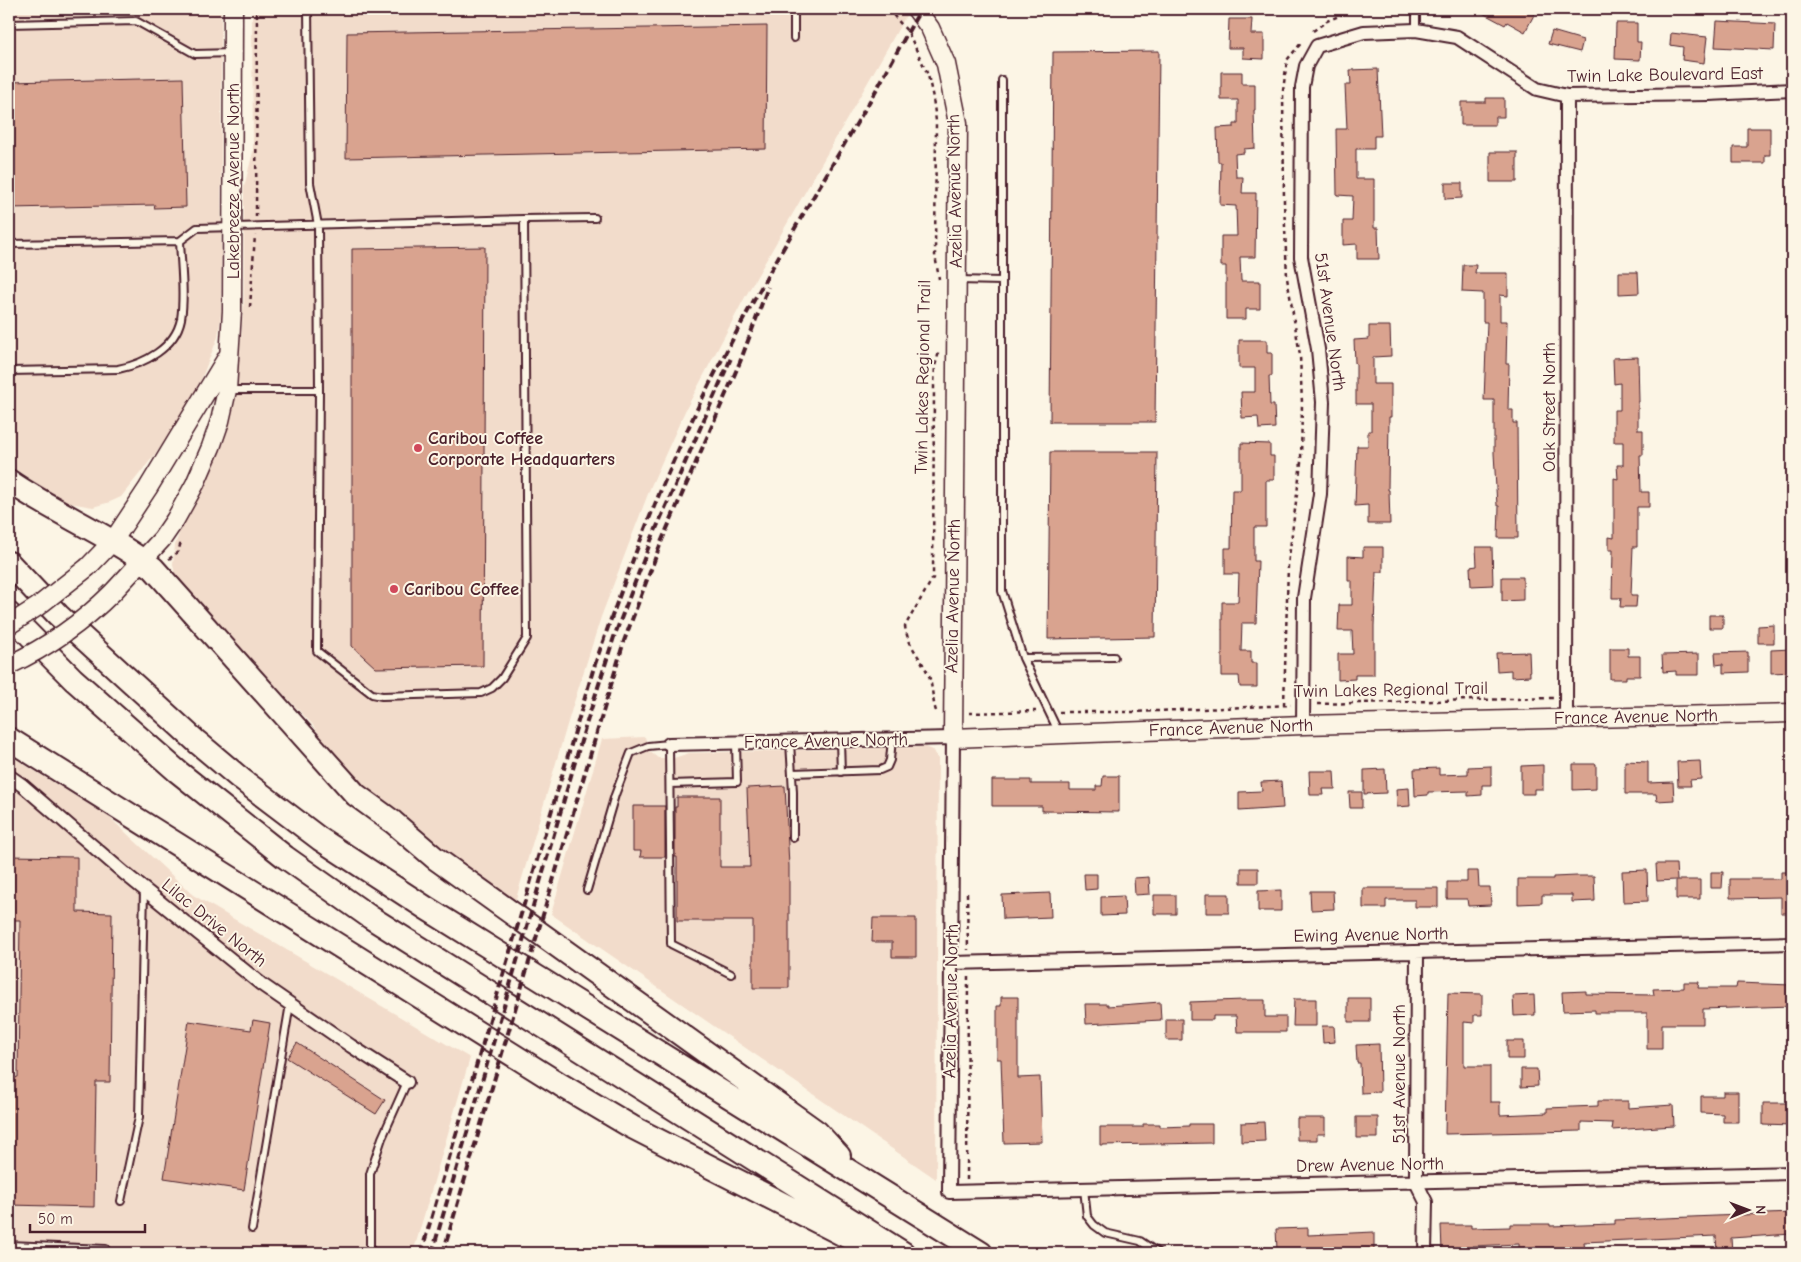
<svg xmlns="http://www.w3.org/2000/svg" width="1801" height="1262" viewBox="0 0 1801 1262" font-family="'Comic Neue',sans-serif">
  <rect width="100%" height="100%" fill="#fcf5e5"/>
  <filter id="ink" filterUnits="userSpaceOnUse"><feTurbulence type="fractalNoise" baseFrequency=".02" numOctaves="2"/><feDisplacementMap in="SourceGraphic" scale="10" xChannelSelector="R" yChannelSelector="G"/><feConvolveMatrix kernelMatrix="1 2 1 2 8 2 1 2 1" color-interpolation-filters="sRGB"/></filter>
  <g filter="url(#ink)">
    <path fill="#f2dccb" d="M9 9H221V314L218 337 198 387 172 433 121 497 110 502 93 507 64 502 9 465Z
      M252 9H904L908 12 744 299 685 411 651 486 601 617 570 715 513 909 381 803 334 757 313 725 180 586 175 575 173 564 175 545 185 517 211 468 233 404 240 353 244 299V187L253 152Z
      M645 737 649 751 658 758H674L689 753 925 747 934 751 938 759 936 1179 551 914 602 739Z
      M9 755 109 817 193 895 470 1058 413 1253H9Z"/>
    <path fill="#d9a38f" stroke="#4a1f2b" d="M1475 9H1528L1535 13 1525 32 1507 22 1505 25Z
      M1229 19H1252L1251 34H1264V59L1243 58V48H1228Z
      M1717 21 1775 24 1774 50 1715 47Z
      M1616 23H1637V42H1641L1640 60 1615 59Z
      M767 26 766 149 346 158 347 33Z
      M1552 31 1583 40 1580 52 1548 44Z
      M1671 33 1707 37 1704 63 1682 60 1683 47 1670 45Z
      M1159 51 1155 422H1050L1053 52Z
      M1378 69 1381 136H1374V149H1356V179H1374V228H1378L1379 259H1357V244L1343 245V221H1352L1353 196 1337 195 1336 129H1347L1345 85H1351L1350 70Z
      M1221 72H1242V84H1255V110H1254L1255 148 1244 149V153L1235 154 1236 177H1243L1242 193H1256L1255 257H1240L1241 281H1260V309H1246V319H1226V266H1221V236H1237L1236 206 1220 205 1221 162H1218L1217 128 1234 127V124H1238V100H1221Z
      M183 78 186 207 154 208 155 205 9 208V82Z
      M1486 98H1504V117H1495V125H1461V102H1486Z
      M1747 128H1770V155H1765V163H1733V147H1747Z
      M1490 152H1517V182H1490Z
      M1445 183H1462V198L1445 199Z
      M485 247 483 666 376 668 352 646V249Z
      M1463 265H1476L1475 273H1508V296L1500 295V321H1507L1506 364H1509L1508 410H1513V423H1517L1518 538H1498L1499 506H1497L1494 453V400H1484L1487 322H1483V293L1462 292Z
      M1619 272H1638L1639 293 1619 294Z
      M1369 326H1390L1391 356 1373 357V384H1391V417H1389L1388 490H1389L1390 524H1368V505L1355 506 1357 446H1368V431H1371V404H1356V363H1355L1354 340 1369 339Z
      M1239 340H1267V353H1272V376H1269L1270 405H1274L1275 428 1259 429 1258 417 1242 418 1241 392H1255V368H1239Z
      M1638 357 1639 402H1638V430H1643V455H1640L1641 492H1649V507H1637V547H1633L1631 595H1637L1636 607H1620L1621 598H1612L1613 550H1609V537L1614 538V478L1618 479 1617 465H1623V442H1614V410H1620V383L1614 384 1613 358Z
      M1241 443 1270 444V456H1274V480H1266V527H1254V561H1258L1256 623H1242L1241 651H1251V663H1257V687H1240L1239 676H1222V602H1238L1239 574H1225V548H1231L1232 490H1241Z
      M1050 452H1157L1155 637 1048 639Z
      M1363 547H1383V572H1376L1374 626V675H1355V679L1338 680V654H1353L1352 631H1338L1339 605H1352V581H1348V556L1363 557Z
      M1476 547H1492L1493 585 1471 586 1470 567 1477 566Z
      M1502 577H1523V600L1502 601Z
      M1709 615H1723V628H1709Z
      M1774 625V643H1758V626Z
      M1610 648H1628V656H1640V676H1626V679H1610Z
      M1792 649V672L1771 673V650Z
      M1529 652 1530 676 1511 677V670L1497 671 1496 653Z
      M1748 652V672L1723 673V664L1716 665 1715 653Z
      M1699 654V675H1676V671L1663 672 1662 655Z
      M1625 761 1648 762V783L1673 782 1674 800 1657 801 1656 794H1625Z
      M1700 761 1701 779 1690 780 1691 786H1678L1677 762Z
      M1573 764H1596V789L1573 790Z
      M1543 765V789H1534V794H1521V766Z
      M1491 766V785H1482V795L1468 796V791L1428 792V795L1415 796 1414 769 1439 768V775L1468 774V767Z
      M1385 769 1386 793 1364 794V770Z
      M1309 771H1334L1335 789H1322L1323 795H1310Z
      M1103 776H1119V812L1042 811V806H992V780H1031V784H1070V790H1096V786H1102Z
      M1281 781 1283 808 1239 811V792L1262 791 1261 782Z
      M785 786 789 866V988H753V921H677V857H675V807H677V797H720V867H750L747 788Z
      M1409 788 1410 806 1397 807 1396 789Z
      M1349 792H1362V808H1350Z
      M633 806H665V857H640L641 851H633Z
      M9 856 77 857V912L112 913 110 1082H96L94 1207 9 1205V1079L18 1077 20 920H9Z
      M1656 864H1676L1677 880H1700V899H1676V880L1657 881Z
      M1241 868H1258V883H1241Z
      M1647 870 1648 901 1623 902 1622 871Z
      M1467 871H1478L1479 887H1490L1491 905 1468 906 1467 899H1447V882H1467Z
      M1711 872H1723L1722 888H1711Z
      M1781 872H1792V913H1781V897L1730 898V879H1781Z
      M1084 874H1097V889L1085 890Z
      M1577 876H1594L1595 901 1572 902V895H1542V903L1518 904V879H1553V877Z
      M1149 877 1150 894 1135 895 1134 878Z
      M1363 888H1438V907H1415V900H1386V908H1363Z
      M1281 890V911H1258V891Z
      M1310 891H1333L1334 909 1311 910Z
      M1050 893 1051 917 1003 919 1002 895Z
      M1206 894H1229V913H1206Z
      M1154 895H1176V914H1154Z
      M1124 896 1125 915 1101 916V897Z
      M873 918H916V957H892V942H872Z
      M1684 982H1699L1698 988H1736L1737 983 1792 985V1006L1703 1009V1024H1662V1049H1647V1013H1595V1010L1563 1011 1562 992 1586 991V994L1654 995 1653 989 1684 988Z
      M1448 993 1482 994V1015H1474V1023L1464 1022V1066H1490V1102H1500V1115L1547 1113V1108L1598 1106V1101H1628V1108L1673 1105 1674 1126 1612 1130 1613 1123 1581 1122V1131L1445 1134Z
      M1534 995 1535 1015 1514 1016 1513 996Z
      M1001 997H1018V1078L1040 1077 1042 1142 1004 1143 1001 1059H997V1006H1001Z
      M1348 998H1370V1022H1348Z
      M1294 999H1316V1026H1293Z
      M1243 1000H1265V1017H1286V1032H1237L1236 1016H1213V1020H1190V1002Z
      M1160 1002 1161 1020 1086 1024 1085 1004H1108V1006Z
      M1166 1019H1182V1040H1166Z
      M253 1020 270 1023 244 1190 164 1178 189 1021 251 1030Z
      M1322 1026H1334L1335 1042 1323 1043Z
      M1507 1041H1524V1059H1507Z
      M297 1043 385 1100 376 1114 287 1058Z
      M1379 1044 1380 1092 1361 1093 1360 1063H1357L1356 1045Z
      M1521 1069H1537L1538 1086 1521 1087Z
      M1723 1092H1738V1122H1723V1114L1701 1113V1096H1723Z
      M1763 1103H1792V1126L1763 1125Z
      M1356 1117H1378V1138H1356Z
      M1297 1118H1325V1134H1317V1140H1297Z
      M1264 1122 1265 1141 1241 1142V1123Z
      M1143 1124H1160V1127L1189 1126V1124H1212V1143L1100 1145V1127H1143Z
      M1792 1213V1234L1731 1238 1732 1253H1717L1716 1236 1584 1242 1585 1253H1563V1248H1519V1244L1472 1246V1250L1442 1251 1441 1225H1471V1228L1510 1227V1224H1550V1226L1615 1224V1220Z
      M1308 1228V1235L1374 1232V1251L1321 1253 1320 1249 1277 1250 1276 1229Z"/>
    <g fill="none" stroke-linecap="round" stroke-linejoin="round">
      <g stroke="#4a1f2b" stroke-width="10">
        <path id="lane" d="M308 9 310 183 318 225 319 390
          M794 9V38
          M1416 9V30
          M9 24 136 21 195 54 232 53
          M1002 80V591L1023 658 1059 733
          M524 219 595 218
          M9 244 180 241 197 228 524 219 527 638 502 678 492 688 481 693 382 696 372 694 317 651 319 390H228
          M958 280 1002 281
          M9 371 118 369C144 364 175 348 181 319 185 294 181 266 180 241
          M1023 658 1114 657
          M840 741 841 772
          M790 742 793 792V838
          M792 773 880 770 887 767 890 760 892 739
          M670 784 737 782 736 743
          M587 890 615 795 631 753 648 746 669 744 671 944 731 974
          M1084 1189 1087 1216 1094 1225 1105 1233 1140 1241 1158 1253
          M121 1201 139 1117 144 890
          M252 1229 290 1004
          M9 1245 106 1249V1253
          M370 1253V1174L382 1138 407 1082"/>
      </g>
      <g stroke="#4a1f2b" stroke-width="16">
        <path id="street" d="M1566 718 1567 96
          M1303 725 1304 598 1320 494 1323 402 1318 349 1301 257 1302 87 1306 66 1317 46 1364 32 1416 30 1457 37 1537 89 1567 96 1709 94 1792 90
          M669 744 953 738 949 1192 1792 1173
          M9 776 22 785 124 873 261 984 351 1046 407 1082
          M1417 952 1416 1182 1426 1202 1425 1253
          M951 963 1792 943"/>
      </g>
      <g stroke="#4a1f2b" stroke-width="21">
        <path id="secondary" d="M916 9 930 28 946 64 958 123 953 738 1303 725 1792 713
          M88 567 113 541 148 488 228 356
          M113 592 162 539 175 520 195 484 211 447 220 421 227 390 232 311 233 9"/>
      </g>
      <g stroke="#4a1f2b" stroke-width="26">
        <path id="highway" d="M9 481C55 513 108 534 153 568L356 795 393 822 435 858 817 1132 839 1156
          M9 563 58 615 197 742 241 779 320 839 426 908 981 1253
          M9 614 73 679 177 771 285 857 370 917 903 1253
          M9 739 561 1085 632 1127 877 1252"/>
      </g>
      <path stroke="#4a1f2b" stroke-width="2.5" stroke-dasharray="4 4" stroke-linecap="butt" d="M888 9 908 32 928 75 933 98 936 121 935 255 939 279
        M1313 31 1327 21 1355 9
        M256 217 257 9
        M250 307 255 235
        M169 559 178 552 181 542
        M1317 704 1553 698
        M1284 705 1288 565 1301 462 1302 403 1300 355 1287 278 1284 202 1283 91 1287 60 1302 42
        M936 711C932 699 933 688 929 676 922 659 907 645 905 626L933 578 934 386 935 366 939 352
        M1059 712H1134L1291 705
        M969 713 1036 711
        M967 893 968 950
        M967 1180 968 975"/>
      <use href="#lane" stroke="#fcf5e5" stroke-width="6"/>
      <use href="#street" stroke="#fcf5e5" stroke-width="12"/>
      <use href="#secondary" stroke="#fcf5e5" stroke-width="18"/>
      <use href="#highway" stroke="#fcf5e5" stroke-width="22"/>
      <path stroke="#4a1f2b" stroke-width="4" stroke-dasharray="8 4" stroke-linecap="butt" d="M421 1253 594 667C626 575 660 485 703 397 755 292 816 193 875 92 891 64 905 36 921 9
        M432 1253 584 731 614 637 652 538 731 358
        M443 1253 624 641 662 540 740 362 768 287"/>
      <g stroke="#4a1f2b" stroke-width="21" stroke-linecap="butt">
        <path id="secondary-bridge" d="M9 625 37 607 88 567
          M9 665C48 647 83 622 113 592"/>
      </g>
      <use href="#secondary-bridge" stroke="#fcf5e5" stroke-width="18"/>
    </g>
  </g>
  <g fill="#d1495b" stroke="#fcf5e5" stroke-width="2">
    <circle cx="418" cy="448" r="5"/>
    <circle cx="394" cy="589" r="5"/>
  </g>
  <g text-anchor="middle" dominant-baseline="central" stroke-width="4" stroke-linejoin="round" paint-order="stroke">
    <g font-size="18" fill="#4a1f2b" stroke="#fcf5e5">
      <text transform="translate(1665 75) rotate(-1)">Twin Lake Boulevard East</text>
      <text transform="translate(233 181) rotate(-90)">Lakebreeze Avenue North</text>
      <text transform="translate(955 191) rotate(-91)">Azelia Avenue North</text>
      <text transform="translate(1330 322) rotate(82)">51st Avenue North</text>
      <text transform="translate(923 377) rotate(-89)">Twin Lakes Regional Trail</text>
      <text transform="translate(1549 407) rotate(-90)">Oak Street North</text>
      <text transform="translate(953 596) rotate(-89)">Azelia Avenue North</text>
      <text transform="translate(1391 690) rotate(-1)">Twin Lakes Regional Trail</text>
      <text transform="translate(1636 717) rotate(-1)">France Avenue North</text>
      <text transform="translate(1231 728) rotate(-2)">France Avenue North</text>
      <text transform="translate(826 741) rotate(-1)">France Avenue North</text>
      <text transform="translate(214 923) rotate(39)">Lilac Drive North</text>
      <text transform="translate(1371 935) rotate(-1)">Ewing Avenue North</text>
      <text transform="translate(951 1001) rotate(-89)">Azelia Avenue North</text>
      <text transform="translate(1399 1074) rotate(-90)">51st Avenue North</text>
      <text transform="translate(1370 1165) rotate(-1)">Drew Avenue North</text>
    </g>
    <g font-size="18" font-weight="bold" fill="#4a1f2b" stroke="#fcf5e5" text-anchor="start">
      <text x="428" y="438">Caribou Coffee<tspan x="428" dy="21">Corporate Headquarters</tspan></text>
      <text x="404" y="589">Caribou Coffee</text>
    </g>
  </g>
  <rect width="1801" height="1262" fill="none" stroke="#fcf5e5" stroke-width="30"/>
  <rect x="15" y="15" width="1771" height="1232" fill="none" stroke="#4a1f2b" stroke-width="2" filter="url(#ink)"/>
  <g transform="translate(1748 1210) rotate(89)" stroke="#fcf5e5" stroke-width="4" paint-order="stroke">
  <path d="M0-4L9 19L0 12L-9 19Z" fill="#4a1f2b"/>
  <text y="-8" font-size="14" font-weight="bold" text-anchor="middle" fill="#4a1f2b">N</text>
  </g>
  <path d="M30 1224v8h115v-8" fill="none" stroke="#4a1f2b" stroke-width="2.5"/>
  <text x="38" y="1224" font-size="15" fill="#4a1f2b" stroke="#fcf5e5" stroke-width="4" paint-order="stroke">50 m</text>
</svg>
